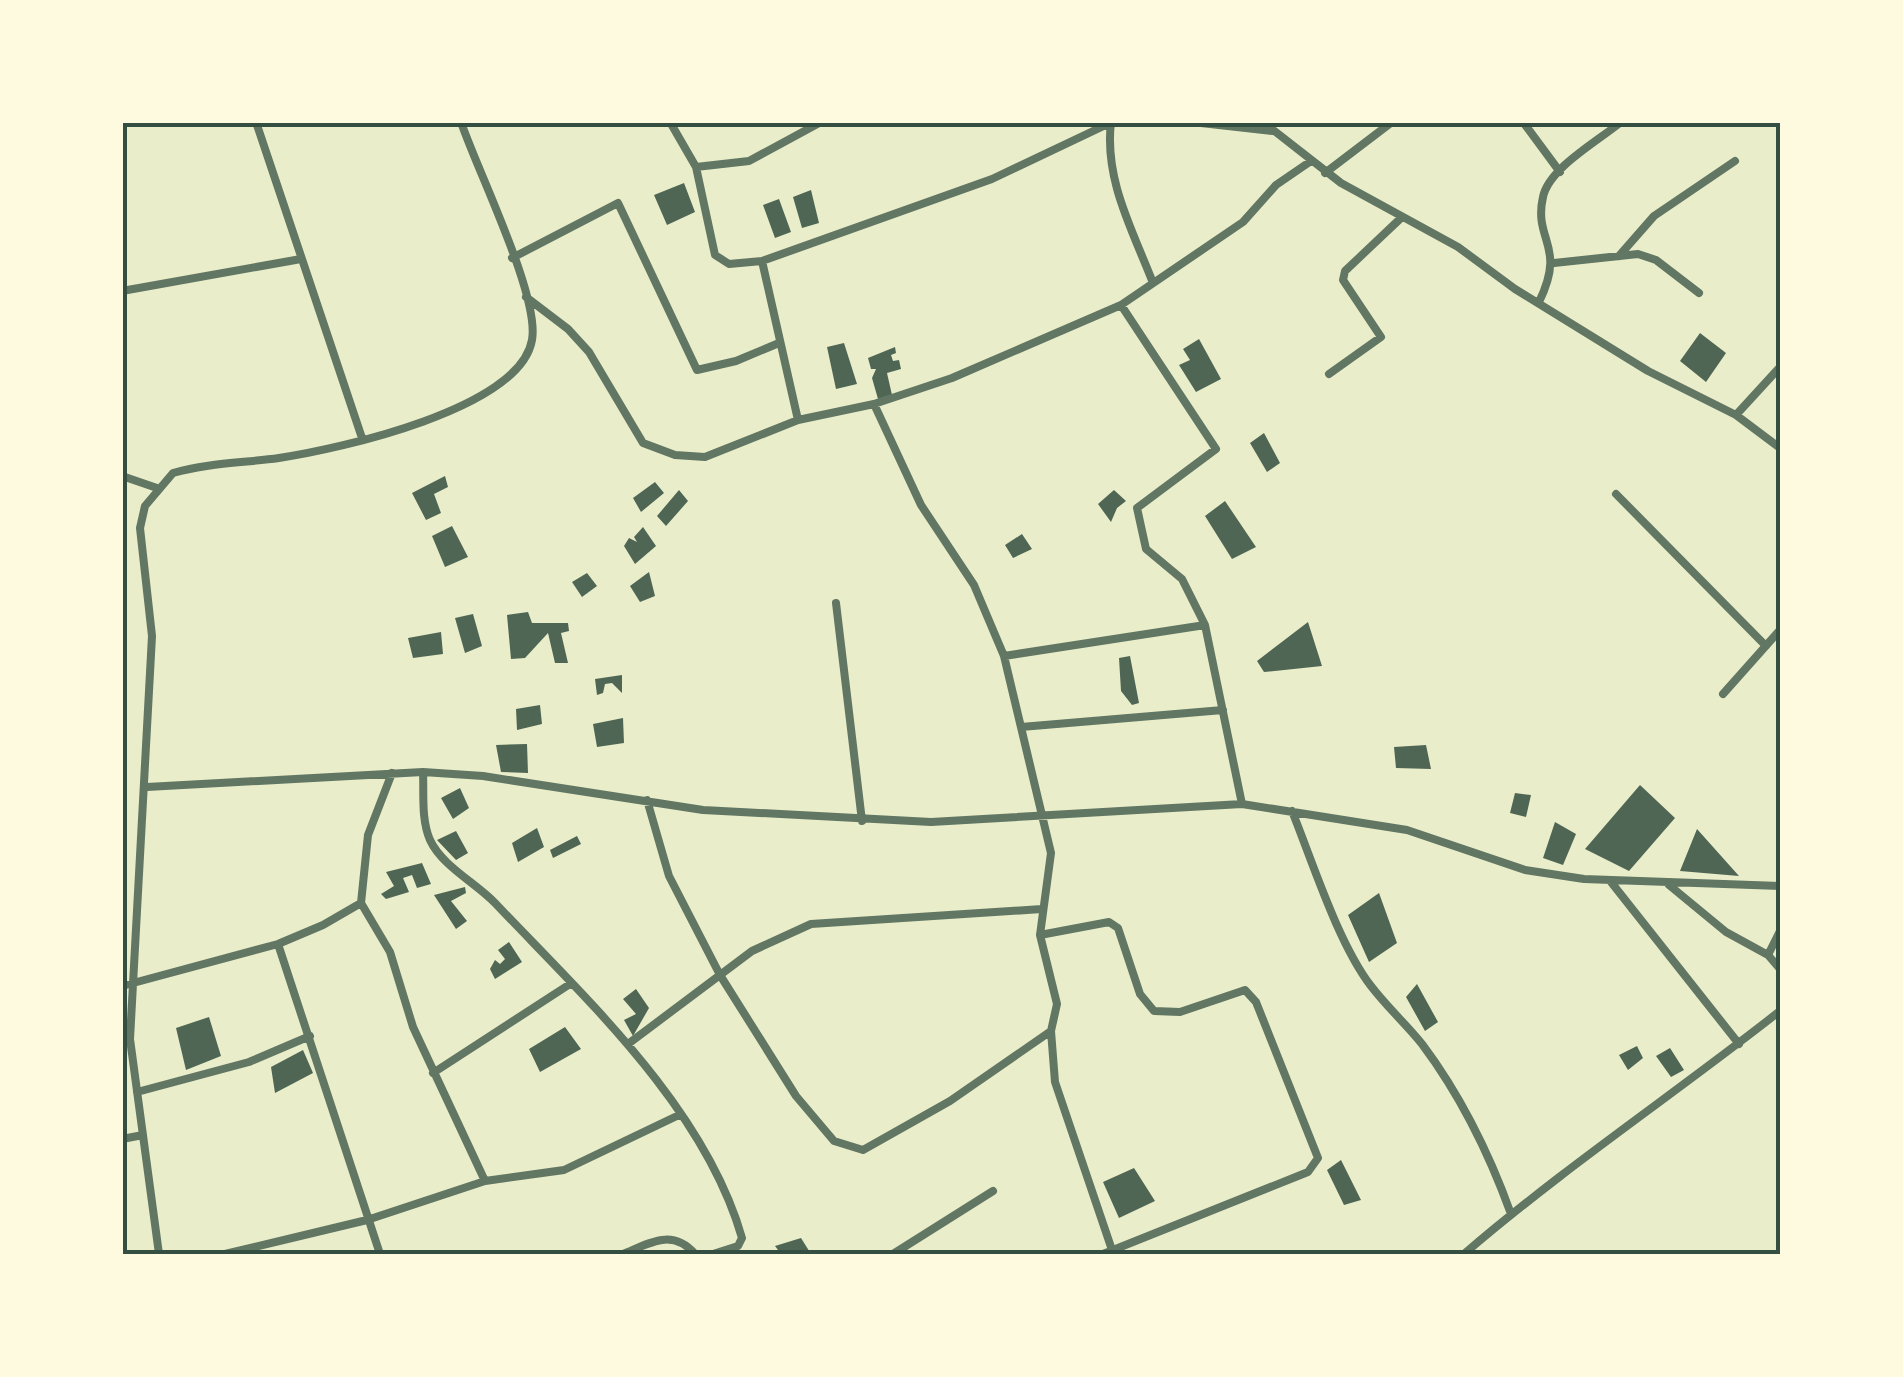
<svg xmlns="http://www.w3.org/2000/svg" width="1903" height="1377" viewBox="0 0 1903 1377" font-family="Bitter,serif">
  <rect width="100%" height="100%" fill="#e9edc9"/>
  <path fill="#4f6655" d="M684 183 695 212 667 225 654 195Z
    M811 190 819 223 802 228 793 197Z
    M779 199 791 232 775 238 763 205Z
    M1700 333 1726 353 1706 382 1680 361Z
    M1199 339 1221 379 1196 392 1179 365 1190 360 1183 349Z
    M844 343 857 384 836 389 827 347Z
    M895 347 896 353 891 355 893 361 899 360 901 369 887 373 892 395 878 399 872 378 876 369H871L868 358Z
    M1264 433 1280 463 1267 472 1250 443Z
    M445 476 448 487 434 494 441 513 426 520 412 493Z
    M655 482 664 493 641 512 633 498Z
    M679 490 688 501 666 526 657 516Z
    M1114 490 1126 501 1117 508 1111 522 1098 504Z
    M1225 501 1256 547 1232 559 1205 516Z
    M452 526 468 557 445 567 432 536Z
    M643 527 656 546 635 564 624 546 629 538 637 542 634 537Z
    M1022 534 1032 549 1013 558 1005 545Z
    M649 572 655 596 640 602 630 586Z
    M587 573 597 586 582 597 572 582Z
    M528 612 532 623H568L569 631 561 633 568 663H555L548 633 525 658 511 659 507 615Z
    M473 614 482 646 465 653 455 618Z
    M1308 622 1322 666 1264 672 1257 661Z
    M441 632 443 654 413 658 408 638Z
    M1130 656 1139 703 1132 705 1121 691 1119 658Z
    M622 675V693L612 683 605 684 603 693 597 695 595 679Z
    M540 705 542 724 517 730 516 709Z
    M623 718 624 743 597 747 593 724Z
    M527 744 528 773 501 772 496 745Z
    M1426 745 1431 769 1396 768 1394 747Z
    M1640 785 1675 818 1629 871 1585 849Z
    M460 788 469 808 453 819 441 798Z
    M1515 793 1531 795 1526 817 1510 813Z
    M1555 822 1576 834 1563 865 1543 858Z
    M537 828 544 847 518 862 512 843Z
    M1697 829 1739 876 1680 871Z
    M456 831 468 853 456 860 437 840Z
    M577 836 581 844 553 858 550 850Z
    M422 863 431 884 417 888 412 875 403 878 409 892 386 899 381 894 394 886 386 872Z
    M465 887 466 893 451 901 467 921 456 929 434 895Z
    M1379 893 1397 943 1369 962 1348 915Z
    M509 942 522 962 495 979 490 969 495 960 500 964 505 959 498 950Z
    M1417 984 1438 1022 1425 1031 1406 997Z
    M636 989 649 1008 633 1036 624 1020 636 1014 623 999Z
    M209 1017 221 1056 186 1070 176 1028Z
    M565 1027 581 1049 540 1072 529 1049Z
    M1637 1046 1643 1058 1628 1070 1619 1055Z
    M1670 1048 1684 1070 1671 1077 1656 1056Z
    M303 1050 313 1073 275 1093 271 1067Z
    M1341 1160 1361 1200 1344 1205 1327 1170Z
    M1134 1168 1155 1201 1119 1218 1103 1182Z
    M801 1238 811 1254H781L775 1246Z"/>
  <g fill="none" stroke-linecap="round" stroke-linejoin="round">
    <path stroke="#617663" stroke-width="8" d="M256 122 362 438
      M670 122 696 167 715 255 729 264 762 261 798 420
      M1111 122C1104 180 1133 231 1153 283
      M1192 122 1273 131
      M1263 122 1341 183 1458 247 1515 289 1648 371 1736 415 1780 448
      M1523 122 1560 172
      M696 167 749 161 821 122
      M1325 173 1392 122
      M1619 256 1654 216 1735 161
      M512 258 618 203 697 370 736 361 779 343
      M762 261 992 179 1110 123
      M1554 263 1638 254 1656 260 1699 293
      M122 291 301 259
      M526 297 568 329 589 352 643 443 675 455 705 457 798 420 874 404 952 378 1121 305 1243 222 1276 185 1311 161
      M1539 302C1567 245 1533 241 1543 197 1549 168 1598 141 1621 122
      M1121 305 1216 449 1137 508 1146 549 1182 579 1205 625 1242 804
      M1329 374 1381 337 1343 280 1345 271 1401 218
      M1736 415 1780 367
      M122 476 157 488
      M1616 494 1766 646
      M836 603 862 821
      M1004 656 1205 625
      M1723 694 1780 630
      M1021 727 1223 710
      M423 772C424 794 421 819 430 840 442 866 476 883 495 903 586 999 705 1108 742 1238L738 1246 713 1254
      M392 773 368 835 361 903 390 952 413 1027 485 1181
      M147 787 423 772 483 776 703 810 931 822 1242 804 1407 830 1525 870 1584 879 1780 886
      M647 800 669 876 720 975 796 1096 834 1141 863 1150 950 1101 1051 1031 1057 1004 1040 935 1051 853 1004 656 974 585 921 505 874 404
      M1292 811C1313 863 1338 943 1371 986 1387 1007 1406 1024 1422 1044 1461 1096 1489 1153 1511 1214
      M1611 882 1739 1044
      M1669 885 1726 932 1768 955 1780 969
      M1040 935 1109 922 1118 928 1140 994 1154 1011 1180 1012 1245 990 1256 1002 1318 1158 1308 1172 1103 1254
      M278 944 380 1254
      M1768 955 1780 931
      M122 986 278 944 323 925 361 903
      M1051 1031 1055 1082 1112 1250
      M628 1044 752 951 811 924 1042 909
      M433 1073 570 984
      M137 1092 249 1062 310 1036
      M122 1139 143 1135
      M159 1254 130 1039 152 636 140 528 145 506 173 473C208 463 243 463 279 458 339 449 520 409 532 340 540 296 477 170 461 122
      M225 1254 367 1220 485 1181 564 1170 679 1115
      M623 1254C650 1243 672 1228 695 1254
      M893 1254 993 1191
      M1464 1254C1565 1167 1676 1093 1780 1011"/>
  </g>
  <rect width="1903" height="1377" fill="none" stroke="#fefae0" stroke-width="250"/>
  <rect x="125" y="125" width="1653" height="1127" fill="none" stroke="#344e41" stroke-width="4"/>
</svg>
